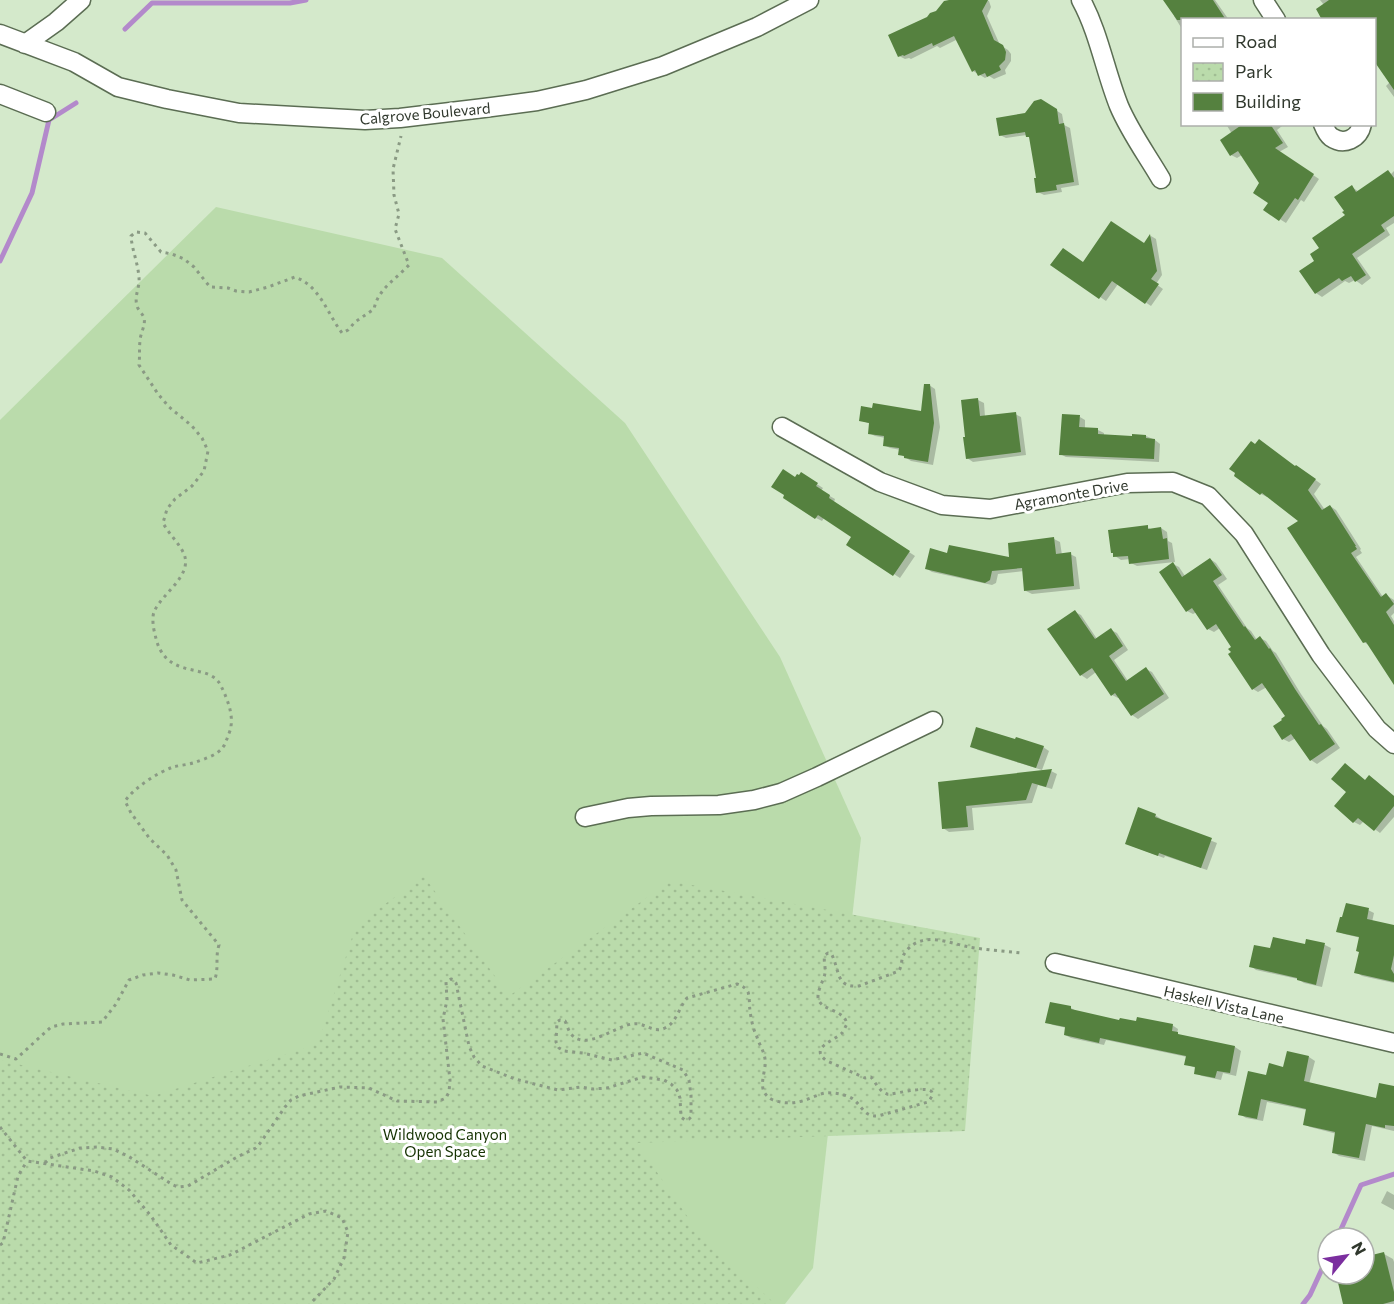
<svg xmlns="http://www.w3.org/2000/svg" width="1394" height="1304" viewBox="0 0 1394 1304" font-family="Commissioner,sans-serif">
  <defs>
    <pattern id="park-dots" width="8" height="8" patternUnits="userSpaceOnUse" patternTransform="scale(1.5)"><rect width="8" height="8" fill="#badbab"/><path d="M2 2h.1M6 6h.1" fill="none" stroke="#a0bd93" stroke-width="1.8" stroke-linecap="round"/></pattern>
  </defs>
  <rect width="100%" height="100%" fill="#d4e9cb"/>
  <path fill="#badbab" d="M216 207 442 258 625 423 780 657 861 838 813 1268 785 1304H0V420Z"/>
  <path fill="url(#park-dots)" d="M424 876 509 996 670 881 980 938 965 1131 637 1143 698 1232 775 1304H0V1060L153 1096 318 1044 356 925Z"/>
  <path fill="#0003" d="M950 0H987L989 1 991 7 987 16 1000 45 1008 50 1011 54V61L1005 70 1006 74 994 79 989 76 985 78 973 71 956 40 940 48 937 46 911 59 909 58 905 59 899 56 937 12Z
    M1165 0H1215L1229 20H1182V29L1174 16 1175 15Z
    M1320 0H1388L1394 9V97L1386 86 1390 82 1374 20 1324 5Z
    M1041 101 1062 114 1064 125 1070 128 1079 185 1061 188 1062 192 1044 195 1038 192V179L1031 138 1027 135 1006 138 1000 135 1026 115Z
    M1226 124H1280L1282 126 1277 130 1288 147 1279 152 1319 179 1304 202 1301 200 1286 223 1265 210 1270 203 1261 183 1242 155 1237 158 1231 155 1232 134Z
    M1394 171V223L1386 228 1390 235 1357 258 1371 278 1362 285 1355 280 1349 283 1345 281 1322 297 1316 293V261L1321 248 1347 216 1352 187 1359 192 1388 172 1391 174Z
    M1151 236 1156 239 1162 275 1156 284 1163 289 1151 306 1118 284 1106 301 1053 265 1083 263 1145 245Z
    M929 385 935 389 940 427 933 465 911 461 900 454 901 450 890 448 884 445 886 438 875 436 869 433 871 424 860 420 922 412Z
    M978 400 984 403 985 417 1015 414 1021 417 1026 455 973 462 967 458Z
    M1080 417 1085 420V429L1098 430 1104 433V436L1134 438 1146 436 1155 440 1160 444 1159 462 1066 457 1060 454Z
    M1296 468 1302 470 1321 484 1314 494 1325 510 1330 506 1336 510 1361 549 1360 550 1362 553 1356 557 1383 597 1386 595 1394 600V613L1391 616 1394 621V682L1370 646 1364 642 1301 521 1268 496 1267 497 1261 494 1236 475Z
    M801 474 823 488 821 491 835 499 834 502 915 556 900 578 848 544 853 537 824 518 822 521 816 518 785 497 796 479Z
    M1147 527 1152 530 1161 528 1167 532 1168 541 1172 543 1175 562 1137 566 1131 563 1130 559 1121 560 1115 556Z
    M1054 539 1060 542 1062 555 1070 554 1076 557 1080 589 1032 594 1026 591 1024 571 998 574 996 583 992 585 932 572 927 569 948 554 1011 559Z
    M1210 559 1216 563 1227 579 1218 585 1247 628 1251 631 1257 640 1260 638 1266 641 1273 651 1276 653 1301 694 1323 726 1327 729 1340 748 1317 764 1311 760 1296 738 1289 742 1283 739 1287 716 1267 687 1258 692 1253 689 1233 647 1220 628 1214 632 1208 629 1197 612 1193 614 1187 611 1173 564 1179 567 1185 576Z
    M1075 612 1081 615 1097 639 1111 630 1117 633 1128 650 1114 660 1128 681 1146 669 1152 672 1169 698 1138 719 1132 715 1119 697 1118 698 1112 695 1096 672 1087 679 1081 675Z
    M972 746 1043 747 1049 751 1042 770 978 750Z
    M1345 765 1366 781 1369 777 1375 780 1394 796V817L1380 833 1364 821 1360 825 1354 822 1348 791Z
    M1051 771 1057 774 1052 789 1038 785 1032 803 972 808 974 830 949 832 943 828 940 783Z
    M1155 815 1161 819V821L1217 843 1207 870 1165 856 1164 858 1132 846Z
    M1368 910 1374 913 1372 922 1394 927V983L1362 976 1356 972 1360 952 1361 938 1344 934 1338 931Z
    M1307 941 1325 945 1331 948 1322 987 1304 983 1298 979 1256 970 1251 966 1271 950 1306 946Z
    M1071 1008 1078 1012 1121 1022 1172 1025 1178 1029 1177 1034 1182 1037 1235 1047 1241 1051 1236 1076 1223 1073 1221 1080 1202 1076 1196 1073V1068L1186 1064 1187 1057 1106 1040 1104 1045 1071 1038 1065 1035 1067 1028 1053 1025 1047 1022Z
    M1309 1057 1315 1061 1309 1084 1378 1099 1394 1088V1131L1372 1126 1365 1161 1339 1156 1333 1152 1337 1134 1310 1127 1304 1124 1307 1110 1267 1102 1263 1121 1246 1118 1240 1114 1268 1077Z
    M1387 1191 1394 1195V1210L1381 1203Z
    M1384 1254 1393 1259 1394 1262V1304H1345L1364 1274V1268Z"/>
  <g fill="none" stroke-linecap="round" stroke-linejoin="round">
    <path stroke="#b389cb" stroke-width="5" d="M125 29 152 3H290L306 0
      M0 261 32 193 49 120 76 103
      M1337 1238 1361 1185 1394 1174
      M1303 1304 1310 1295 1328 1256"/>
  </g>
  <path fill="#55813f" d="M949 0H988L982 11 994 40 1003 45 1006 52 1005 60 999 66 1001 70 987 77 985 73 978 76 975 70 972 72 954 36 933 46 932 43 904 56 903 55 898 57 888 35 927 17 930 13 936 11 944 1Z
    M1163 0H1213L1226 20H1177Z
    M1329 0H1394V90L1374 61V20H1322L1316 9Z
    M1041 99 1057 109 1059 124 1064 123 1074 182 1056 185 1057 190 1036 193 1034 178H1036L1029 137H1026L1025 132 999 136 996 118 1025 113 1034 101Z
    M1243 124H1270L1283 143 1275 148 1314 174 1298 200 1295 198 1279 221 1263 210 1268 203 1253 193 1259 183 1238 151 1230 156 1220 140Z
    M1388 170 1394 178V216L1381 225 1385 231 1352 254 1366 275 1355 282 1351 276 1342 281 1339 278 1315 294 1299 271 1314 261 1310 254 1319 248 1312 238 1345 215 1342 212 1344 211 1334 197 1352 185 1356 192Z
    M1111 221 1144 243 1150 234 1157 271 1151 279 1159 284 1145 304 1112 281 1099 299 1050 265 1063 248 1083 262Z
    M924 384H930L934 423 928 462 904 458V456L898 455 899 448 883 446 884 436 868 434 869 423 859 421 861 406 872 408 873 403 921 411Z
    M978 398 980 416 1016 412 1021 452 966 459 963 437H965L961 400Z
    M1062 414 1080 415 1079 427 1098 428V434L1132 436V434L1146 435V438L1155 439 1154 459 1059 455Z
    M1259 439 1295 466 1296 465 1316 479 1308 490 1322 510 1330 505 1356 546H1355L1357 549 1351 553 1381 597 1386 593 1394 604 1386 612 1394 625V685L1366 642 1363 643 1287 528 1298 521 1262 493 1260 495 1234 476 1235 473 1229 469 1251 441 1255 444Z
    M783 469 795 477 797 474 799 475 801 472 818 483 816 486 830 495 829 498 910 551 893 576 846 545 851 537 818 515 815 519 783 498 784 495 771 487Z
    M1148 525V529L1161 527 1163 539 1167 538 1169 559 1129 564 1128 556 1113 557V553H1111L1108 530Z
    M1054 537 1056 554 1071 552 1074 586 1024 591 1022 568 992 571 990 580 985 583 925 569 930 548 947 553 949 545 1009 557 1008 543Z
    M1210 558 1222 575 1213 581 1244 627 1245 626 1255 640 1260 636 1269 649 1270 648 1295 689 1319 725 1321 724 1335 744 1310 761 1291 734 1282 740 1273 726 1282 720 1281 719 1285 716 1262 683 1252 690 1228 654 1231 652 1228 649 1231 647 1216 624 1207 630 1192 608 1186 612 1159 572 1173 562 1182 577Z
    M1075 610 1095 639 1111 628 1123 646 1109 656 1126 681 1146 667 1164 694 1131 716 1115 693 1111 696 1092 668 1080 676 1047 629Z
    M976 727 1015 739 1016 737 1044 746 1036 768 970 747Z
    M1345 763 1365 780 1369 775 1394 796V806L1374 831 1358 818 1353 823 1334 806 1346 792 1331 779Z
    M1052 769 1046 787 1032 783 1026 800 966 806 968 827 942 829 938 782Z
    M1138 807 1156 814 1155 817 1212 838 1201 868 1159 853 1158 856 1125 844Z
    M1346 903 1369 908 1367 919 1394 925V955L1391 969 1394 974V982L1354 973 1359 952 1356 951 1359 937 1336 932 1340 917H1342Z
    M1273 937 1305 944 1306 939 1325 943 1316 985 1297 980V978L1249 967 1254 945 1270 948Z
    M1050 1002 1071 1006V1009L1119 1020 1120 1018 1136 1021 1137 1017 1173 1024 1172 1031 1178 1032V1034L1235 1046 1230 1073 1217 1071 1215 1078 1194 1074 1195 1067 1184 1065 1186 1056 1100 1038 1099 1043 1064 1035 1065 1027 1045 1023Z
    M1287 1051 1309 1056 1304 1081 1376 1098 1379 1083 1394 1086V1126L1385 1125V1128L1366 1124 1359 1158 1332 1153 1335 1132 1303 1125 1306 1109 1261 1099 1257 1119 1238 1115 1248 1071 1266 1075 1269 1063 1283 1067Z
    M1384 1252 1394 1292V1301L1383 1304H1343L1336 1274H1364V1257Z"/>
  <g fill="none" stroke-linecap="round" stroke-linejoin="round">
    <g stroke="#5b6d53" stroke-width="21">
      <path id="minor" d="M1081 0C1099 33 1105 71 1119 106 1130 132 1147 155 1161 179
        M1263 0 1276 20
        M0 34 74 62 118 87 167 99 239 113 365 120 400 118 484 108 537 101 586 90 663 66 757 27 809 0
        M25 44 56 22 81 0
        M0 94 46 112
        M1323 124C1325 129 1327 134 1331 137 1344 146 1359 139 1362 124
        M782 427 880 482 942 505 990 509 1127 483 1173 482 1208 496 1244 534 1321 655 1377 729 1394 744
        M585 817 628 808 651 806 719 805 754 800 781 793 817 777 933 721
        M1055 963 1394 1043"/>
    </g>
    <path stroke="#8a9a84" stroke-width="3" stroke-dasharray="3 4.5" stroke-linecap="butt" d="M0 1054 16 1059 51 1027 63 1024 102 1022 116 1004 129 980 143 975 158 973 173 975 190 980 215 979C219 966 215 958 219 945L182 900 176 870 167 855 150 839 131 813 125 801C135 787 157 773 173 767 180 765 188 765 196 762 204 759 218 755 223 747 225 745 225 742 227 739 228 735 231 730 231 726 233 713 227 698 221 686 209 660 164 683 155 634 153 628 152 617 154 612 161 594 193 576 184 554 179 543 169 534 163 523L167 509 175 499 192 486 204 471 208 451 202 438 192 426 169 407 158 394 139 365C140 356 139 349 140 341 140 334 146 325 144 318 143 314 138 310 137 306 134 296 140 287 139 278 138 263 132 250 131 236L136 232 145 233 161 252 172 254 184 259 194 267 210 287 228 288 236 291 249 292 268 287 295 277C320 286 327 313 342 333L348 330 355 322 374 309C378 289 396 279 409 265L395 229 399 214 394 195 393 169 401 136
      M0 1127 27 1161 94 1171 112 1177 129 1190 151 1216 171 1245 197 1263 230 1255 309 1214 326 1211 342 1218 348 1232 344 1258 334 1279 310 1304
      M45 1163 50 1158 80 1148 97 1147 113 1149 128 1156 173 1185 178 1187 188 1186 237 1157 256 1148 261 1142 285 1107 291 1100 299 1096 340 1087 369 1088 397 1101 437 1102 446 1098 449 1092 450 1080 443 1019 447 1000 446 982 451 979 454 980 456 983 469 1046 474 1057 482 1066 515 1079 558 1090 581 1087 593 1089 607 1088 643 1077 664 1080 671 1084 677 1090 680 1098 681 1117 685 1120 689 1119 691 1117V1095L689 1080 683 1070 643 1053 612 1060 583 1053 564 1051 559 1048 556 1042 557 1022 560 1020 565 1021C567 1025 568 1030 571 1034 586 1052 616 1025 633 1024 645 1022 653 1034 665 1028 677 1022 679 1007 687 998L737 984C742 986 745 987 748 992 750 998 749 1005 750 1010 751 1019 753 1029 757 1037 759 1044 764 1051 765 1059 767 1073 754 1091 773 1100 787 1105 800 1103 813 1097 819 1095 824 1092 831 1093 837 1093 847 1095 853 1099 862 1106 864 1117 878 1116L928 1102C948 1078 892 1096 887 1094 880 1092 875 1082 871 1077L865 1078 827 1061C808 1048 834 1041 842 1033 844 1031 845 1027 847 1024 844 1010 825 1011 819 1001 815 993 824 981 825 973 826 967 823 961 825 955L828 953 832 955C840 972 836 988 859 986L899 971C903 963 900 958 907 950 924 931 949 943 969 947 986 950 1004 951 1021 953
      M0 1245 3 1243 18 1176 27 1161"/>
    <use href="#minor" stroke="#fff" stroke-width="18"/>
  </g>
  <g text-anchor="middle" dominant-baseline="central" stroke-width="6" stroke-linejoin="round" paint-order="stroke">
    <g font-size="15" fill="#30382d" stroke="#fff">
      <text transform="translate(425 113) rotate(-5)">Calgrove Boulevard</text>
      <text transform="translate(1071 494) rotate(-10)">Agramonte Drive</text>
      <text transform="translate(1224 1004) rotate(13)">Haskell Vista Lane</text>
    </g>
    <g font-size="15" fill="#153202" stroke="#fff">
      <text x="445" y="1134">Wildwood Canyon<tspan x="445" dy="17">Open Space</tspan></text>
    </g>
  </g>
  <rect x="1181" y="18" width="195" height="108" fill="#ffffff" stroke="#acafab" stroke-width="1.5"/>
  <rect x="1193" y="38" width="30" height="9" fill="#ffffff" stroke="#acafab" stroke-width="1.5"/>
  <text x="1235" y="48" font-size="18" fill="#30382d">Road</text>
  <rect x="1193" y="63" width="30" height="18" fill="url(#park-dots)" stroke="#acafab" stroke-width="1.5"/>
  <text x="1235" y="78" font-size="18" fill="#30382d">Park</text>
  <rect x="1193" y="93" width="30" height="18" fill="#55813f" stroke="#acafab" stroke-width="1.5"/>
  <text x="1235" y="108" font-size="18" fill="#30382d">Building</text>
  <g transform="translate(1346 1256) rotate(60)"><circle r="28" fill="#ffffff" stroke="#acafab" stroke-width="1.5"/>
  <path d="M0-4.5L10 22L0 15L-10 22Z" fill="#7b2e9f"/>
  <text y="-9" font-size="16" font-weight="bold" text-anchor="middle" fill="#30382d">N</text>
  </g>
</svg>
